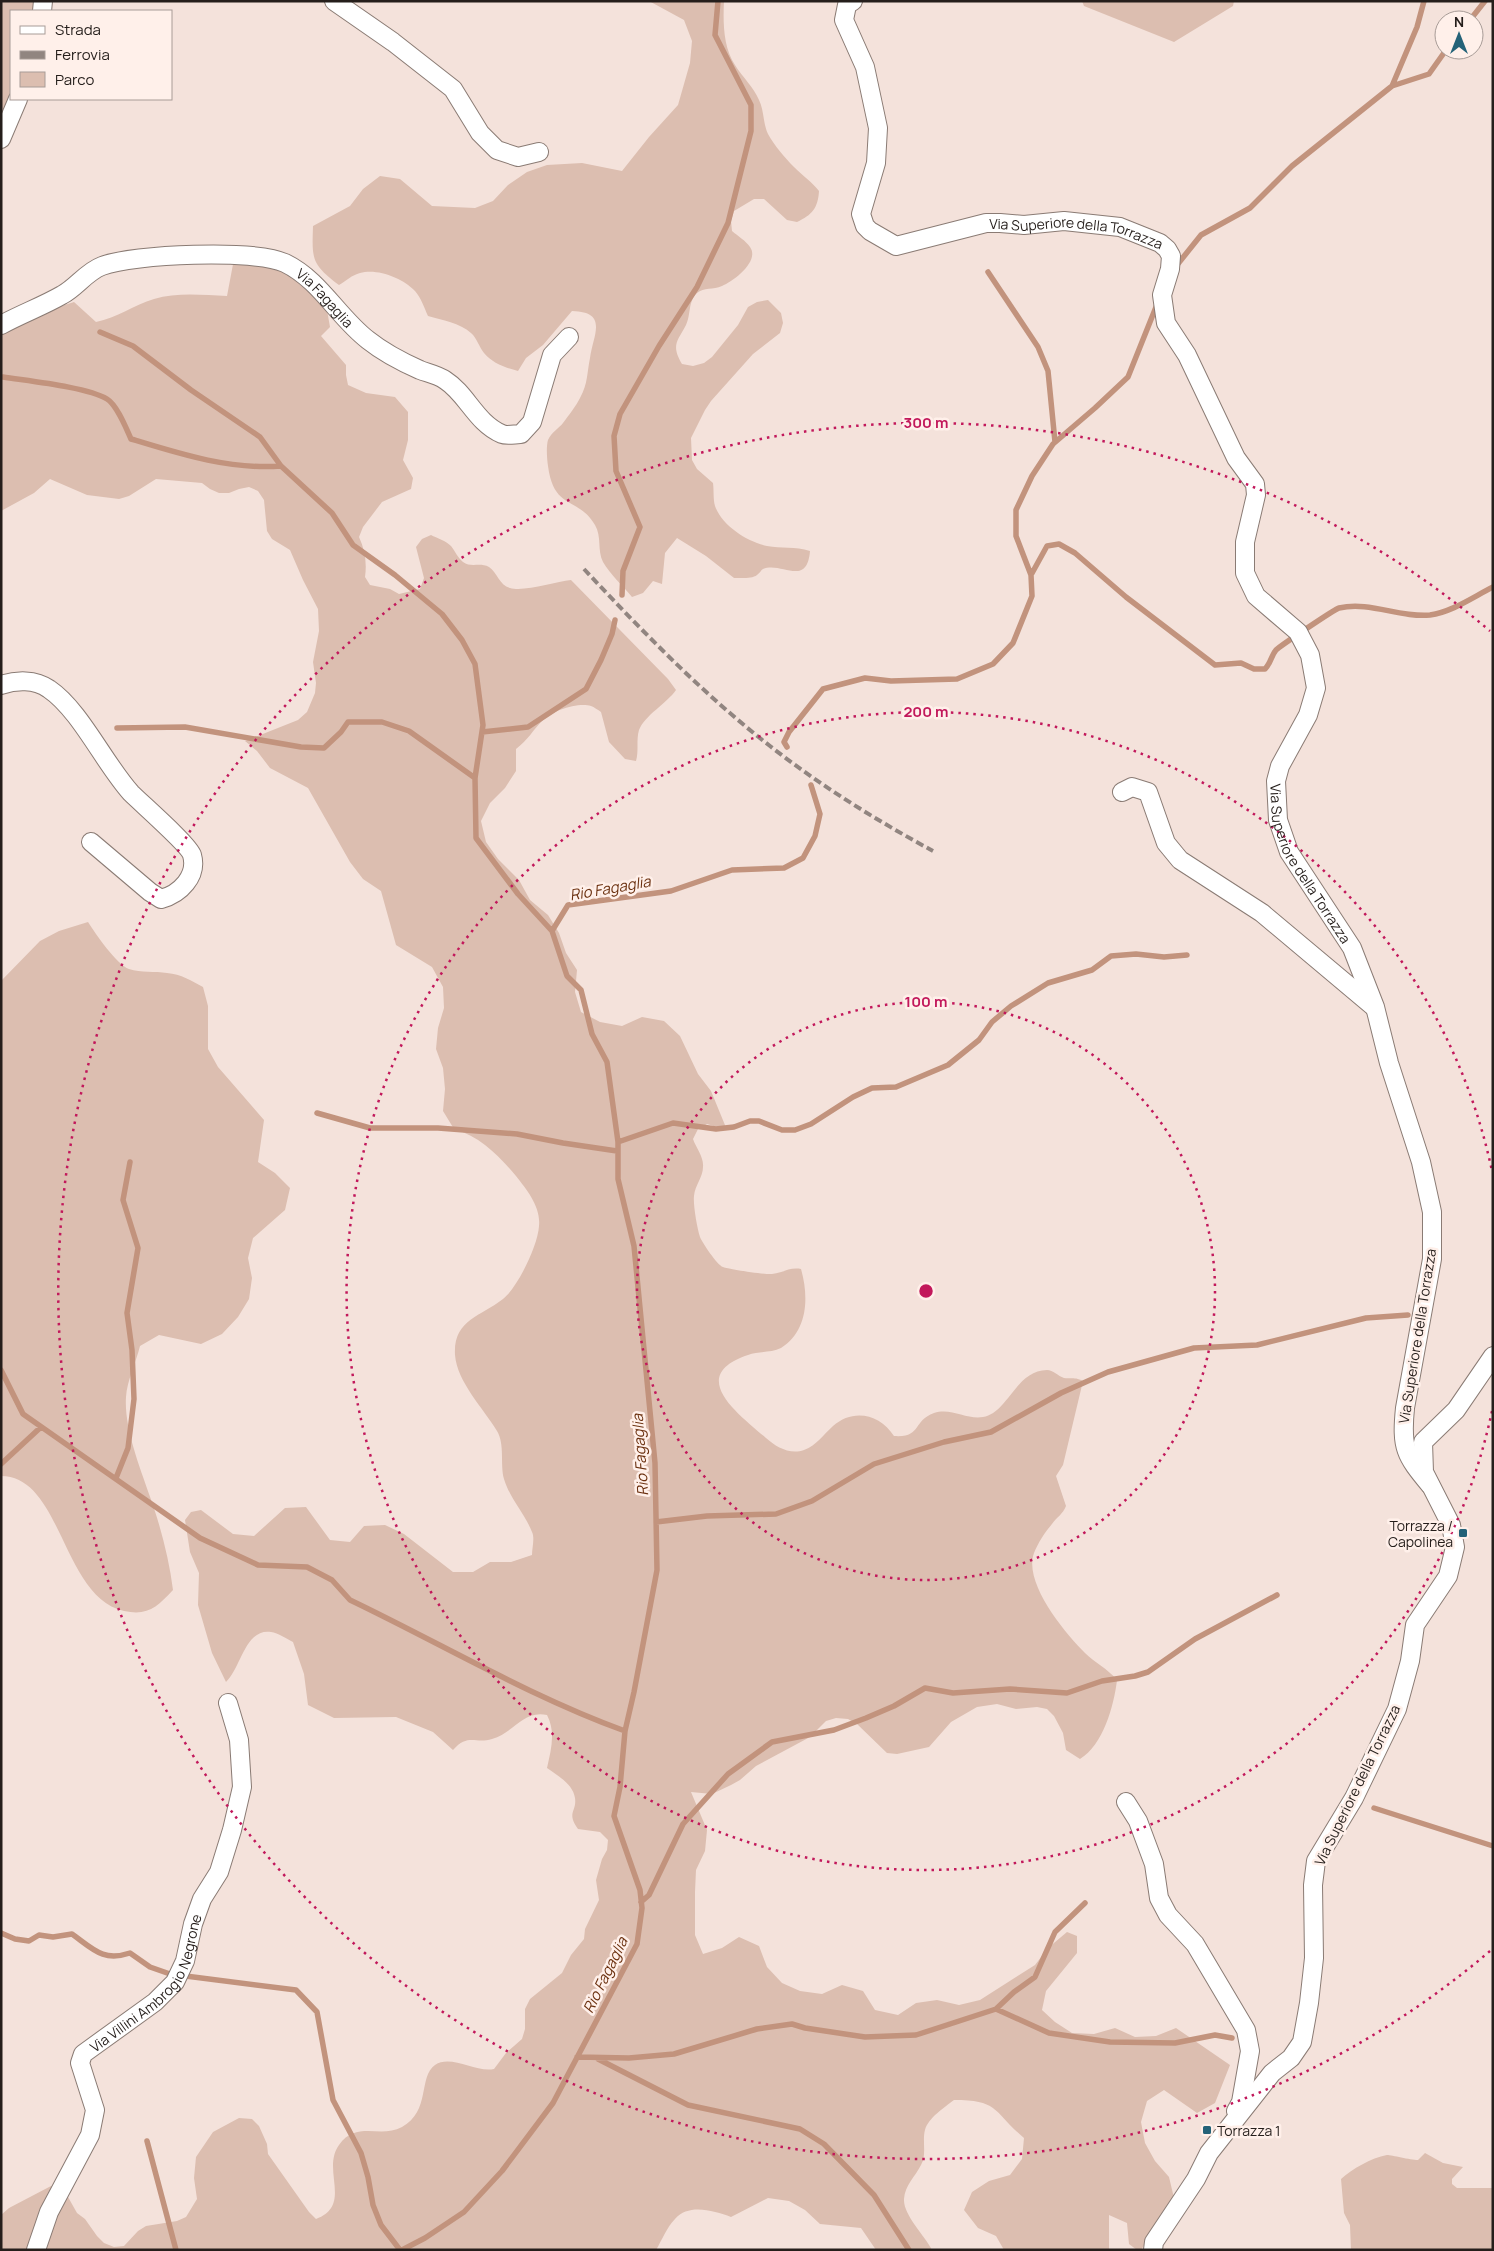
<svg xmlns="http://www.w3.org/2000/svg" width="1494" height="2251" viewBox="0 0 1494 2251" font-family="Manrope,sans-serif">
  <rect width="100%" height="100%" fill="#f4e2db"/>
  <path fill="#dcbeb0" d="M1 1H37L36 11H11V99L1 126Z
    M649 1H724C723 22 723 47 735 65 743 78 753 86 759 100 764 110 763 123 768 134 774 145 785 158 794 167 803 176 812 182 819 191 818 208 812 215 797 222L787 220 764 199H754L734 211 731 221 732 231C738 236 746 241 750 247 760 261 734 281 722 286 713 290 704 287 697 293 688 301 691 315 686 325 677 342 671 345 682 364L693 366 704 363 712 357 738 325 748 307 757 302 768 300 781 313 783 323 780 333 753 354 711 401 705 410 691 438 692 460 697 469 713 483C714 490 713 499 715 506 722 526 748 542 767 546 781 549 795 546 810 551 807 588 781 561 763 569 761 570 760 573 757 575 752 579 741 578 734 578L706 556 677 538 665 553 662 584 653 581 643 593 632 597C623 586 610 574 603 562 597 550 602 537 595 525 578 496 554 511 548 466 547 459 546 447 548 440 551 433 559 428 563 423 569 415 576 406 580 398 588 384 587 372 590 358 593 335 609 312 572 311L543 345 526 358 518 371C506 368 492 363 484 353 479 347 477 338 471 333 460 323 442 320 428 316 424 307 421 298 415 291 403 278 377 268 360 273 352 275 346 281 339 285 311 264 312 259 313 226L350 206 363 189 380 176 400 179 432 206 475 208 493 201 508 185 527 172 547 165 582 163 622 171 649 137 678 105 690 63 692 41 684 20Z
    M1082 1H1234L1233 6 1174 42 1084 6Z
    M234 259 278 266 299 277 327 310 330 327 321 336 346 365V375L348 385 366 393 395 397 408 412V440L403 460 413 478 411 489 382 502 363 527 359 537C365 550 367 563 365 577L370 585 390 589 399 594 420 589 424 578 416 547 422 539 431 535C437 538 446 541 451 546 455 551 458 558 463 562 471 568 480 562 489 567 497 572 499 585 510 588 524 592 555 582 571 580L668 679 676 690C667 703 644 716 639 730 636 740 639 751 636 761L625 759 609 742 601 712C598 710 594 707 591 706 578 702 551 711 543 720 532 731 529 739 516 749V771L505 788 490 803 481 821 486 842 498 859 519 880 530 900 548 915 559 933 566 953 577 970 575 992 581 1012 600 1022 622 1026 642 1017 664 1021 680 1036 698 1074 711 1091 727 1130 707 1124 698 1129 693 1139C696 1148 704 1157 703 1167 703 1177 695 1185 694 1196 693 1204 697 1228 700 1237 702 1242 717 1265 723 1267 727 1269 767 1275 772 1274 783 1273 789 1267 801 1269 809 1297 808 1331 781 1348 771 1353 758 1351 748 1355 685 1376 740 1415 766 1438 776 1447 790 1455 804 1450 817 1445 823 1435 833 1426 853 1408 880 1414 894 1436 922 1438 912 1421 934 1413 951 1407 967 1420 983 1417 1008 1413 1016 1370 1047 1370 1053 1370 1058 1376 1064 1378 1072 1379 1075 1377 1083 1381L1063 1465 1056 1476 1066 1506C1063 1514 1057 1517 1052 1524 1045 1532 1038 1543 1034 1553 1023 1583 1065 1633 1085 1653 1095 1663 1107 1668 1117 1680 1114 1706 1103 1745 1080 1759L1066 1750 1063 1733 1054 1716 1047 1709 1037 1707 1016 1709 997 1704 977 1707 951 1722 929 1747 897 1754 887 1753 857 1724 848 1719 836 1718 826 1721 810 1737 756 1766 740 1780 731 1785 712 1794 691 1792 707 1830 705 1851 696 1870 695 1892V1935L703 1954 722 1948 739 1937 759 1946 767 1967 782 1983 800 1991 822 1994 842 1985 863 1991 875 2010 898 2015 916 2003 937 2000 959 2005 980 2000 1035 1965 1048 1948 1067 1932 1077 1936V1953L1046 1991 1042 2010 1055 2022 1072 2033 1094 2034 1115 2028 1135 2037 1156 2036 1176 2028 1230 2065 1215 2103 1197 2113 1164 2090 1147 2101 1141 2122 1145 2143 1155 2161 1169 2177 1174 2198 1141 2250H1137L1129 2244 1127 2223 1109 2215V2250H1004L996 2236 978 2228 964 2210 972 2192 989 2181 1010 2175 1022 2159 1024 2138C993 2112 1000 2100 954 2100 945 2107 928 2118 925 2130 922 2141 927 2155 921 2165 915 2177 905 2185 904 2199 903 2215 925 2236 932 2250H876L861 2228 820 2224 805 2210 789 2201 768 2198 731 2217C714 2211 689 2203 675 2219 667 2227 662 2240 656 2250H1V2215L9 2208 51 2186 68 2197 77 2213 85 2219 97 2236 104 2243 114 2247 124 2246 138 2231 146 2226 177 2221 186 2217 197 2199 194 2178 196 2157 213 2132 239 2118 252 2119 259 2126 267 2144 268 2154 309 2212 316 2219C353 2205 321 2170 339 2145 357 2120 380 2139 402 2127 431 2111 418 2077 435 2065 451 2054 476 2073 494 2069L506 2053 522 2039 525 2029V2009L530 1999 562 1973 571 1955 584 1939 585 1929 599 1900 596 1880 602 1859 607 1850 608 1840 600 1832 578 1829C566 1812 577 1812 575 1798 573 1784 558 1776 547 1768 551 1750 556 1732 547 1715 523 1710 515 1732 492 1739 475 1744 468 1733 453 1750L433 1732 396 1717 334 1718 308 1705 304 1674 293 1642C287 1639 278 1633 271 1632 245 1628 241 1668 226 1682L212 1653 198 1605 199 1573 190 1552 185 1520 191 1512 201 1510 233 1534 254 1536 285 1508 306 1507 330 1540 350 1542 364 1526 385 1525 404 1534 453 1572H473L490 1562H511L532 1555C532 1548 535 1538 532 1532 525 1514 510 1499 504 1479 500 1465 505 1444 497 1431 484 1409 457 1382 455 1355 453 1320 480 1317 503 1299 518 1287 538 1245 539 1226 541 1207 527 1190 516 1176 498 1155 481 1137 454 1129L443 1111 445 1089 443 1068 436 1049 438 1028 444 1008 443 987 432 967 396 945 381 891 363 879 350 862 308 788 270 768 257 751 245 741 298 720 307 712 315 693 316 683 313 662 319 631 318 609 303 580 290 550 272 539 267 531 264 500 258 491 249 487 239 489 229 493H219L210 489 202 483 156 479 129 496 119 499 87 495 50 479 34 493 1 511V331L31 316 74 302 96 322C117 318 134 305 154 299 177 292 203 295 227 296Z
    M88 922C95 933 117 965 129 969 141 973 155 971 167 973 181 974 192 981 203 987L208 1006V1049L218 1067 264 1120 258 1162 275 1173 290 1188 285 1210 253 1238 248 1258 252 1278 249 1299 238 1317 222 1334 201 1344 159 1335 140 1346C136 1362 127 1381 126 1397 124 1427 139 1465 149 1494 160 1524 169 1558 173 1590 157 1607 148 1616 124 1611 62 1597 62 1476 1 1476V981L40 941 59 931Z
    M1425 2153 1443 2163 1463 2167 1452 2179V2184L1457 2188H1493V2250H1351L1350 2225 1344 2213 1341 2179C1352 2169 1371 2158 1387 2155 1392 2155 1410 2160 1418 2160Z"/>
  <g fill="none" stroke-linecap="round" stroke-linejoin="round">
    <path stroke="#c2937d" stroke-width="5.5" d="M1470 20 1485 1
      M1392 86 1429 74 1446 50
      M1177 265 1201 235 1250 208 1292 166 1392 86 1417 27 1424 1
      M988 272 1038 347 1048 371 1055 442
      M100 332 133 346 191 390 260 437 281 466 332 513 353 545 395 575 442 614 462 640 475 664 483 725 475 778 476 838 518 894 552 931
      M3 377C28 381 87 387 107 399 117 405 126 428 131 439 180 454 230 470 281 466
      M1031 575 1047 546 1059 544 1075 553 1126 597 1215 665 1241 663 1254 669H1265C1271 663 1271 656 1276 650 1280 646 1335 609 1339 608 1370 601 1400 618 1430 615 1452 612 1473 597 1493 587
      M622 595 623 571 640 527 616 471 614 436 620 414 659 346 697 287 728 223 751 131V105L715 35 718 1
      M117 728 185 727 301 747 324 748 341 732 348 722H382L409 731 475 778
      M482 732 528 727 586 689 601 660 612 634 615 620
      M787 747 784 742 789 732 823 689 865 678 891 681 957 679 993 664 1013 643 1032 596 1031 575 1016 536V510L1032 476 1053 444 1095 408 1128 377 1158 302
      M317 1113 370 1128H438L517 1134 563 1143 617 1151
      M618 1142 673 1123 716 1129 734 1127 750 1121H759L782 1130H795L811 1124 853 1097 872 1088 896 1087 948 1065 979 1040 992 1022 1011 1006 1048 983 1092 970 1111 956 1136 954 1164 957 1187 955
      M1 1370 23 1414 200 1538 258 1565 307 1567 332 1580 350 1600C442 1644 529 1696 625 1731
      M1 1464 41 1427
      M116 1478 128 1448 134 1399 132 1350 127 1313 138 1248 123 1200 130 1162
      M656 1522 707 1516 776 1514 812 1501 874 1464 944 1442 991 1432 1061 1393 1108 1372 1194 1348 1257 1345 1366 1318 1408 1315
      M1374 1808 1493 1846
      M641 1902 649 1895 683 1824 728 1774 772 1742 834 1730 866 1718 894 1706 925 1688 953 1693 1010 1689 1067 1693 1102 1681 1135 1676 1148 1672 1195 1639 1277 1595
      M1 1933 15 1939 29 1941 39 1935 53 1937 72 1934C93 1949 103 1962 130 1953L150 1967 170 1974 296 1990 317 2012 333 2100 361 2153 368 2177 373 2205 381 2225 400 2250
      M996 2009 1014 1992 1035 1977 1055 1932 1085 1903
      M577 2057 629 2058 674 2054 757 2029 792 2024 805 2028 865 2037 916 2035 996 2009 1049 2033 1110 2042 1175 2043 1215 2035 1232 2038
      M598 2059 688 2105 800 2129 824 2144 874 2195 909 2250
      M147 2141 176 2250
      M402 2250 425 2238 464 2212 502 2171 553 2103 637 1944 642 1908 640 1890 614 1816 620 1787 625 1731 634 1692 657 1570 655 1463 634 1246 618 1179V1142L607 1062 592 1034 581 990 567 976 552 931 568 905 671 891 732 870 784 868 803 858 815 836 820 814 811 785"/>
    <g stroke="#8a7b74" stroke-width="20">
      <g id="street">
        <path d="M334 1 393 42 453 89 480 133 497 150 518 157 539 152"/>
        <path id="s1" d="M853 1 847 5 844 20 865 67 878 128 876 163 861 214 865 226 870 231 896 246 986 223H1000L1024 225 1064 221 1120 227 1160 243 1167 249 1171 256 1170 269 1162 295 1166 323 1187 355 1236 458 1255 484 1256 495 1245 542V573L1256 596 1298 632 1310 655 1316 688 1308 715 1280 766 1276 781 1278 820 1289 852 1352 948 1375 1007 1389 1063 1421 1162 1432 1212V1259L1405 1408C1401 1448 1405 1455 1430 1485"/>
        <path d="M42 11 43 1"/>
        <path d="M1 139 18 99"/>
        <path id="s2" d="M1 325C21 314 43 306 62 295 77 287 86 272 102 266 133 254 255 249 285 263 320 280 338 317 368 340 383 352 402 362 420 370 428 373 438 375 445 380 467 394 476 423 502 434 507 436 515 434 521 434L532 422 552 355 569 337"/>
        <path d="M1 685C16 680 35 679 49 689 80 710 104 763 131 793 142 804 189 845 192 855 198 876 180 894 161 899L150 892 91 842"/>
        <path d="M1122 792 1132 787 1148 792 1166 843 1180 860 1262 913 1374 1007"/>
        <path d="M1126 1802 1138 1821 1154 1864 1159 1898 1168 1915 1195 1944 1246 2030 1250 2051 1241 2102 1236 2111"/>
        <path id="s3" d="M36 2250 49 2212 90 2135 95 2110 80 2063 83 2054 155 2002 175 1982 185 1961 193 1924 202 1899 219 1872 232 1830 242 1787 239 1740 228 1703"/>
        <path d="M1153 2250 1154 2242 1196 2179 1209 2153 1272 2073 1291 2058 1302 2042 1309 2003 1314 1958 1313 1885 1316 1861 1354 1798 1397 1709 1410 1661 1415 1625 1448 1576 1455 1547 1451 1525 1424 1472 1423 1442 1456 1410 1493 1356"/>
      </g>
    </g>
    <use href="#street" stroke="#fff" stroke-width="18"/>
    <path stroke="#918580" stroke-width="4" stroke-dasharray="8 4" stroke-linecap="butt" d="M584 569C642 631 703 694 770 746 821 786 876 820 933 851"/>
  </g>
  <g fill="none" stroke="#c2185b" stroke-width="2.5" stroke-dasharray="2.5 5">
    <circle cx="926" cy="1291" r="289"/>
    <path d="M1492 1411A579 579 0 1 1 1492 1171"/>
    <path d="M1490 1951A868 868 0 1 1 1490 631"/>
  </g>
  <g fill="#246278" stroke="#fff0ea" stroke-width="2">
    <rect x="1458" y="1528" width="10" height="10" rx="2.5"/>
    <rect x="1202" y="2125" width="10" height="10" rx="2.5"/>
  </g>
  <g text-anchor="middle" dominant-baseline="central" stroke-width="5" stroke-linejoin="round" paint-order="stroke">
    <g font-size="14" fill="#251e1b" stroke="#fff0ea">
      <text stroke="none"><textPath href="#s1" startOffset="459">Via Superiore della Torrazza</textPath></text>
      <text stroke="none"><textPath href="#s2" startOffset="356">Via Fagaglia</textPath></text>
      <text stroke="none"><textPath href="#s1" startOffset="1239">Via Superiore della Torrazza</textPath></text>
      <text transform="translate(1417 1336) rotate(-81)">Via Superiore della Torrazza</text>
      <text transform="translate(1357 1785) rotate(-64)">Via Superiore della Torrazza</text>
      <text stroke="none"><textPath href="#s3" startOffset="311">Via Villini Ambrogio Negrone</textPath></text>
    </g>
    <g font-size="14" fill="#251e1b" stroke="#fff0ea" text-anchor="end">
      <text x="1453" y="1525">Torrazza /<tspan x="1453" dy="16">Capolinea</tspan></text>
      <text x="1217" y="2130" text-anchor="start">Torrazza 1</text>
    </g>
    <g font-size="15" font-style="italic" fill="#6b300f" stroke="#fff0ea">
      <text transform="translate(610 888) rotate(-10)">Rio Fagaglia</text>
      <text transform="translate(640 1455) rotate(-94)">Rio Fagaglia</text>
      <text transform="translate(605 1975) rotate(-64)">Rio Fagaglia</text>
    </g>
  </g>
  <circle cx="926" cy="1291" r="8" fill="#c2185b" stroke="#fff0ea" stroke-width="2.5"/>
  <g font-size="15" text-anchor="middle" font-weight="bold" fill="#c2185b" stroke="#fff0ea" stroke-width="5" stroke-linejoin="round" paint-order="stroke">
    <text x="926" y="428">300 m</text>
    <text x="926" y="717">200 m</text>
    <text x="926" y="1007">100 m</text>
  </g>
  <rect width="1494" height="2251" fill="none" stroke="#251e1b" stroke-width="5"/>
  <rect x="10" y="10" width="162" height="90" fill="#fff0ea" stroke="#a89c97"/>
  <rect x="20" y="26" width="25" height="8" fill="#ffffff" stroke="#a89c97"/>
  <text x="55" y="35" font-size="15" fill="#251e1b">Strada</text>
  <rect x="20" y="51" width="25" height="8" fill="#918580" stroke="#a89c97"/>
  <text x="55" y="60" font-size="15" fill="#251e1b">Ferrovia</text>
  <rect x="20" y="72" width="25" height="15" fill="#dcbeb0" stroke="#a89c97"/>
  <text x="55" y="85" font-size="15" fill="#251e1b">Parco</text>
  <g transform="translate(1459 35)"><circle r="24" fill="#fff0ea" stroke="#a89c97"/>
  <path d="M0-4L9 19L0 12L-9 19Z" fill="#246278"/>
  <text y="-8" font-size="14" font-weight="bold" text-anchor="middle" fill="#251e1b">N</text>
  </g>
</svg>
